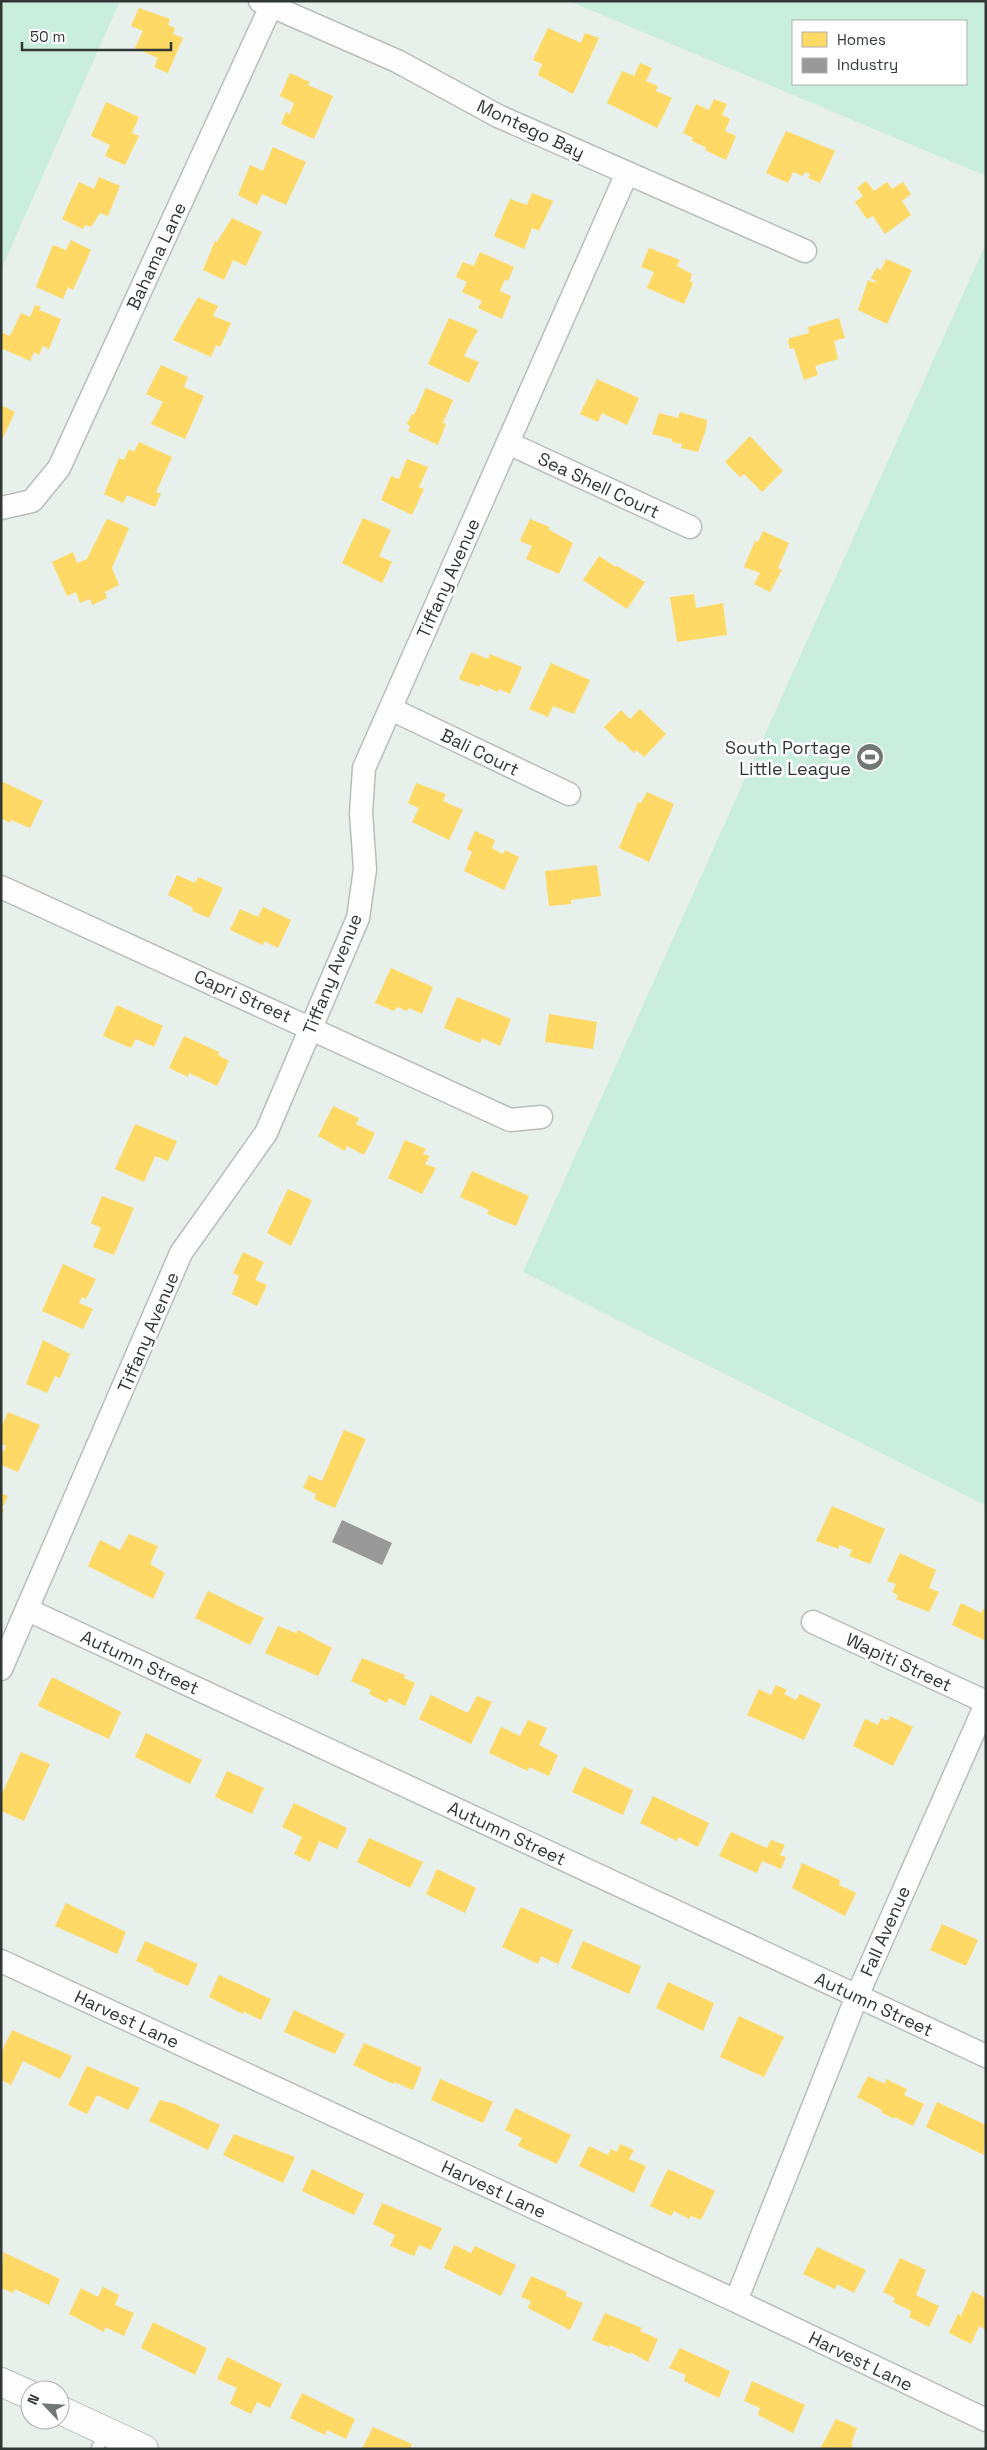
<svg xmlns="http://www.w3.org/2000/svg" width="987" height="2450" viewBox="0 0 987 2450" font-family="'Space Grotesk',sans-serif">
  <rect width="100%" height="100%" fill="#e8f0eb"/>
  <path fill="#caeedd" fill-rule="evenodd" d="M1 1H120L1 270Z
    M569 1H986V176ZM966 21V84H793V21Z
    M986 243V1506L523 1272Z"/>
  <path fill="#ffd966" d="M139 8 170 19 168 25 175 28 173 34 183 38 168 73 154 67 158 58 135 48 143 31 131 26Z
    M548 28 581 43 585 33 599 38 573 94 538 75 542 64 533 60Z
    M640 63 652 68 646 81 658 86 656 91 672 98 657 128 607 103 622 71 634 76Z
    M290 73 310 82 308 85 333 96 314 139 281 124 286 112 290 114 294 103 280 96Z
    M714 99 727 104 722 115 730 119 725 131 736 136 726 160 705 150 707 148 692 141 693 138 683 133 696 104 709 110Z
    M106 102 139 117 132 133 139 136 125 165 105 156 110 145 91 136Z
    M786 131 835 151 820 183 808 178 810 174 805 172 803 176 793 172 788 183 766 173Z
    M273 147 306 162 286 205 262 194 257 205 238 195 250 165 263 171Z
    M99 177 120 186 108 216 100 213 91 227 85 225 83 229 62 219 79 182 94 189Z
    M866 181 874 191 887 182 892 189 903 182 911 194 902 201 911 215 885 234 873 216 867 219 855 202 863 196 857 188Z
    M532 193 553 201 539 231 532 228 524 249 494 236 510 199 527 205Z
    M232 218 262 232 246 266 233 260 224 280 203 270 215 241 217 242Z
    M71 240 91 250 73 290 68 287 63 299 36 287 53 245 66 250Z
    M649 248 680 260 677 266 692 274 690 281 693 283 684 304 647 288 654 272 641 267Z
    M480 252 514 267 508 281 505 279 500 291 511 296 502 319 478 308 482 301 462 292 467 282 456 277 463 262 474 266Z
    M886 259 912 270 887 324 858 310 868 280 875 283 876 281 871 278 876 268 881 270Z
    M198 297 218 306 213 316 231 323 220 347 216 345 211 357 173 340Z
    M35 305 41 307 39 310 61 319 49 349 43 346 39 355 34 352 30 361 1 348V332L10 336 21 313 30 317Z
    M449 318 478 330 464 356 479 362 469 383 428 364Z
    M839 318 845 338 834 341 838 359 815 366 818 375 804 380 794 348 790 349 788 341 790 338 809 333 808 327Z
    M161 365 188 377 184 387 204 396 185 439 151 424 163 402 146 394Z
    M597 379 639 398 627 425 602 413 598 422 580 414Z
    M426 388 453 400 443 423 446 424 438 445 408 431 410 426 407 424 412 414 414 415Z
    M1 405 15 412 1 442Z
    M680 412 707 420 706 429 698 452 681 448 682 444 672 442V439L652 434 659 413 678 418Z
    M750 436 783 471 762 492 744 474 740 477 725 462Z
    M139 442 172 457 156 492 161 494 155 507 127 495 123 503 104 494 119 458 124 460 129 449 134 452Z
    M407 459 428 467 419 487 424 489 412 515 381 500 391 476 399 479Z
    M363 518 391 530 379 556 392 562 382 583 342 563Z
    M107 519 129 528 112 568 119 585 105 592 107 598 92 605 90 599 80 603 76 592 67 596 52 562 73 552 77 563 87 559Z
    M530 519 550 527 548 529 573 543 559 574 526 559 532 546 520 541Z
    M763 531 789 543 778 568 782 570 770 592 754 584 760 573 744 567 755 541 758 542Z
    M599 556 616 567 617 566 645 582 627 609 583 580Z
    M694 594 696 608 723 603 727 635 677 642 670 597Z
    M471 652 488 659 490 654 522 667 510 694 499 689 498 692 480 684 479 687 459 679Z
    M551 663 590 680 574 714 553 706 548 717 529 709Z
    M640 709 666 734 644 757 636 750 634 753 622 741 620 743 604 727 621 710 630 719Z
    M1 781 43 801 30 828 11 820 10 823 1 818Z
    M416 783 446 794 443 801 463 810 449 840 412 822 419 808 408 803Z
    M647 792 674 804 649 862 619 848 638 802 641 803Z
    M475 831 495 840 492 848 503 854 505 850 519 857 504 890 464 871 472 852 467 849Z
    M597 865 601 896 571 900V904L549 906 545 871Z
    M177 875 195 883 198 877 223 888 209 918 192 911 193 908 168 895Z
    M263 907 291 920 278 948 264 941 263 945 230 930 240 909 258 917Z
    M391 968 433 987 422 1014 409 1008 407 1011 397 1007 394 1011 375 1003Z
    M457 997 511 1019 500 1046 482 1038 480 1043 444 1028Z
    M117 1005 163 1026 154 1047 136 1039 131 1048 103 1036Z
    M549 1014 597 1022 593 1049 545 1042Z
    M184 1036 219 1052 218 1055 229 1061 217 1086 189 1073 188 1077 169 1068Z
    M333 1106 359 1118 356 1124 375 1133 364 1155 347 1146 345 1151 318 1136Z
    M135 1124 177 1141 168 1161 155 1156 144 1182 115 1169Z
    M405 1140 426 1149 423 1154 430 1156 425 1164 436 1168 422 1194 388 1178Z
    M472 1171 529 1196 516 1226 487 1214 489 1210 460 1197Z
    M288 1189 312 1200 291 1246 267 1233Z
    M102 1196 134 1208 114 1255 93 1247 101 1228 91 1223Z
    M243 1252 264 1262 255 1280 267 1285 257 1306 232 1294 239 1276 233 1273Z
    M63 1264 96 1279 86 1299 82 1297 79 1303 93 1309 83 1329 42 1311Z
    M43 1340 70 1354 60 1378 55 1376 47 1393 26 1384Z
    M8 1412 40 1425 18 1472 1 1465V1456L6 1446 1 1443V1428Z
    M344 1430 366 1439 335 1508 314 1499 316 1494 303 1488 309 1475 322 1481Z
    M1 1493 8 1496 2 1508 4 1510 1 1516Z
    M832 1506 885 1529 870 1564 849 1556 852 1550 840 1545 838 1549 816 1541Z
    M129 1534 158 1546 150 1564 165 1573 153 1599 88 1566 100 1540 120 1550Z
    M900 1553 936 1570 929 1588 939 1592 929 1612 896 1599 898 1595 892 1592 896 1584 887 1581Z
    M208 1591 264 1618 250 1645 195 1618Z
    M961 1603 981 1613 986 1605V1641L952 1625Z
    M278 1626 296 1633 298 1630 332 1648 318 1676 265 1653Z
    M362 1658 405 1675 404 1678 415 1683 405 1706 389 1698 387 1703 369 1694 371 1690 351 1681Z
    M52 1677 121 1712 109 1739 38 1706Z
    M776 1685 787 1690 784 1694 796 1700 800 1694 821 1704 804 1740 747 1715 759 1689 771 1695Z
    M431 1695 468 1713 477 1696 492 1702 471 1744 419 1719Z
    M890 1716 913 1727 893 1766 853 1746 865 1719 878 1725 881 1718 888 1721Z
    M528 1720 547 1728 539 1745 558 1755 549 1776 529 1767 528 1771 489 1753 501 1727 520 1736Z
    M146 1733 202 1760 190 1784 135 1757Z
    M21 1752 50 1764 24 1821 1 1811V1796Z
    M584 1767 633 1790 623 1815 572 1792Z
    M227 1771 264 1788 252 1814 215 1797Z
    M653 1796 709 1823 698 1847 678 1837 677 1841 640 1823Z
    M294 1803 347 1828 337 1849 319 1841 310 1862 294 1854 302 1837 282 1827Z
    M731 1832 767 1848 771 1840 785 1845 780 1855 786 1857 781 1869 762 1861 757 1873 719 1856Z
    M369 1838 423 1862 410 1888 357 1862Z
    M802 1863 840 1880 839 1885 856 1893 845 1916 792 1888Z
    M437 1869 476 1888 465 1913 426 1894Z
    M66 1903 126 1932 117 1954 55 1926Z
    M521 1907 573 1930 558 1964 541 1956 538 1964 502 1947Z
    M942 1924 978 1940 966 1966 930 1950Z
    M145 1941 198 1964 188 1986 153 1971 154 1969 136 1961Z
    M583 1941 641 1966 629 1994 571 1968Z
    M219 1975 271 1999 261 2020 244 2012 243 2014 209 1997Z
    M668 1982 714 2003 703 2031 656 2008Z
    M294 2010 345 2034 335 2054 284 2032Z
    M739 2016 784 2037 764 2077 720 2057Z
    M12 2030 72 2056 60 2079 23 2061 11 2085 1 2080V2053Z
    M364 2043 422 2068 413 2090 394 2082 393 2084 353 2065Z
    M87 2066 140 2088 128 2110 97 2095 87 2114 68 2105Z
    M868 2076 885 2084 886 2079 907 2089 904 2095 924 2104 913 2126 894 2117V2119L881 2112 882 2110 857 2097Z
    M440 2079 493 2102 483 2123 431 2100Z
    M160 2100 175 2104 220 2125 208 2150 149 2121Z
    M937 2102 986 2125 984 2155 926 2127Z
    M515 2108 571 2135 557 2164 518 2146 522 2138 505 2130Z
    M234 2134 295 2157 283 2183 223 2155Z
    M620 2144 634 2150 629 2159 646 2166 634 2193 579 2166 589 2146 608 2155 611 2149 617 2152Z
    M312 2169 364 2194 354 2215 302 2191Z
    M668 2169 715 2191 701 2220 691 2216 689 2219 674 2211 671 2216 650 2206Z
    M382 2203 442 2228 431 2250 419 2245 414 2256 390 2246 395 2235 373 2224Z
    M454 2245 471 2253 475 2246 516 2265 501 2296 444 2268Z
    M817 2247 866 2270 854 2293 837 2284 835 2289 803 2274Z
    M3 2252 60 2279 49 2305 15 2289 13 2293 1 2288Z
    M900 2258 926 2270 916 2295 939 2306 929 2327 909 2317 911 2311 893 2302 895 2298 883 2292Z
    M531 2276 567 2292 566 2296 583 2303 570 2330 528 2308 531 2301 521 2297Z
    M103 2287 119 2295 115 2305 134 2313 124 2336 105 2327 104 2332 69 2314 81 2288 98 2297Z
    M972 2291 986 2298V2330L979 2326 971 2344 949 2333 958 2314 961 2316Z
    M605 2313 642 2328 640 2331 658 2339 648 2362 630 2352 629 2354 610 2345 609 2347 592 2340Z
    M153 2322 207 2348 195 2375 141 2348Z
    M680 2348 730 2371 719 2398 684 2381 686 2375 669 2368Z
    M227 2357 282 2384 270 2408 257 2402 251 2414 230 2404 237 2388 217 2379Z
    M752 2381 805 2405 793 2433 758 2415 760 2408 744 2401Z
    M302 2393 355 2419 346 2439 327 2430 325 2435 290 2418Z
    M836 2419 857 2428 851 2444H853L851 2449H820Z
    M373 2427 412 2444 410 2449H362Z"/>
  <path fill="#999" d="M342 1520 392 1543 382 1565 332 1542Z"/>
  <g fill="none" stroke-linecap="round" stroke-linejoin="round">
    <g stroke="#b8bebb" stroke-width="14">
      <path id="lane" d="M97 2449 105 2431"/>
    </g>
    <g stroke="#b8bebb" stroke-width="25">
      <path id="street" d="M260 1 397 61 498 116 805 251
        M508 443 690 527
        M1 508 32 501 59 468 271 6
        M391 709 569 794
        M1 887 510 1120 541 1117
        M28 1610 986 2056
        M813 1622 986 1702
        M1 1669 181 1253 266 1133 358 918 365 869 361 813 364 768 627 173
        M1 1961 736 2301 986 2420
        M736 2301 857 1996 986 1704"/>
    </g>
    <g stroke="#b8bebb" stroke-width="30">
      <path id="secondary" d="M1 2382 30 2395
        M60 2410 144 2449"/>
    </g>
    <use href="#lane" stroke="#fcfdfc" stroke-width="11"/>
    <use href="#street" stroke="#fcfdfc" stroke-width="22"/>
    <use href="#secondary" stroke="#fcfdfc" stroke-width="28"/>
  </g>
  <defs>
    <g id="stadium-disc" transform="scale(1.4375)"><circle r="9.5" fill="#717874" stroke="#fff"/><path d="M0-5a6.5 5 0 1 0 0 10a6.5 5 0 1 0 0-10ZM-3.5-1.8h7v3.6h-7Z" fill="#fff"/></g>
  </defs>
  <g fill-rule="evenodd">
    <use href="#stadium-disc" x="870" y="757"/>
  </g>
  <g text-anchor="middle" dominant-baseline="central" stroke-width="5" stroke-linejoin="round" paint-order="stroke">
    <g font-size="18" fill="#313734" stroke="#fff">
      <text transform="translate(531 129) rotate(25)">Montego Bay</text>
      <text transform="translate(156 256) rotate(-65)">Bahama Lane</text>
      <text transform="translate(599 485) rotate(25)">Sea Shell Court</text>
      <text transform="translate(448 578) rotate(-66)">Tiffany Avenue</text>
      <text transform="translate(480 752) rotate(26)">Bali Court</text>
      <text transform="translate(332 974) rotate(-68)">Tiffany Avenue</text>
      <text transform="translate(243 996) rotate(24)">Capri Street</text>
      <text transform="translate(148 1332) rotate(-67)">Tiffany Avenue</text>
      <text transform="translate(140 1662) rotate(25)">Autumn Street</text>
      <text transform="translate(899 1662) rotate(25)">Wapiti Street</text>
      <text transform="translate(507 1833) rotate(25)">Autumn Street</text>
      <text transform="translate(885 1931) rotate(-66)">Fall Avenue</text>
      <text transform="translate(874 2004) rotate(25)">Autumn Street</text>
      <text transform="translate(127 2019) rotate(25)">Harvest Lane</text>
      <text transform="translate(494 2189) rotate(25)">Harvest Lane</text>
      <text transform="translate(861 2361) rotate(26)">Harvest Lane</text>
    </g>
    <g font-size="18" fill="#313734" stroke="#fff" text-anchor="end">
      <text x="851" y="747">South Portage<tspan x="851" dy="21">Little League</tspan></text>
    </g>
  </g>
  <rect width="987" height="2450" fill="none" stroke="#313734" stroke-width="5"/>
  <rect x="792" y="20" width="175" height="65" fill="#ffffff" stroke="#adafae"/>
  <rect x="802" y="32" width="25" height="15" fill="#ffd966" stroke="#adafae"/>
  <text x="837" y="45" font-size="15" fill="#313734">Homes</text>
  <rect x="802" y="58" width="25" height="15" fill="#999999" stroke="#adafae"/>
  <text x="837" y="70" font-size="15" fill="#313734">Industry</text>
  <g transform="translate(45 2405) rotate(295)"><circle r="24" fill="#ffffff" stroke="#adafae"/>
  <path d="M0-4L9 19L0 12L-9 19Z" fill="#717874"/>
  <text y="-8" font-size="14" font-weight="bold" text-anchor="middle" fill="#313734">N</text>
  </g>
  <path d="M22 42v8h149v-8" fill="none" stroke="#313734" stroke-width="2.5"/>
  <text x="30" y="42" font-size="15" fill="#313734" stroke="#ffffff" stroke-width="4" paint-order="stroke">50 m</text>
</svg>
